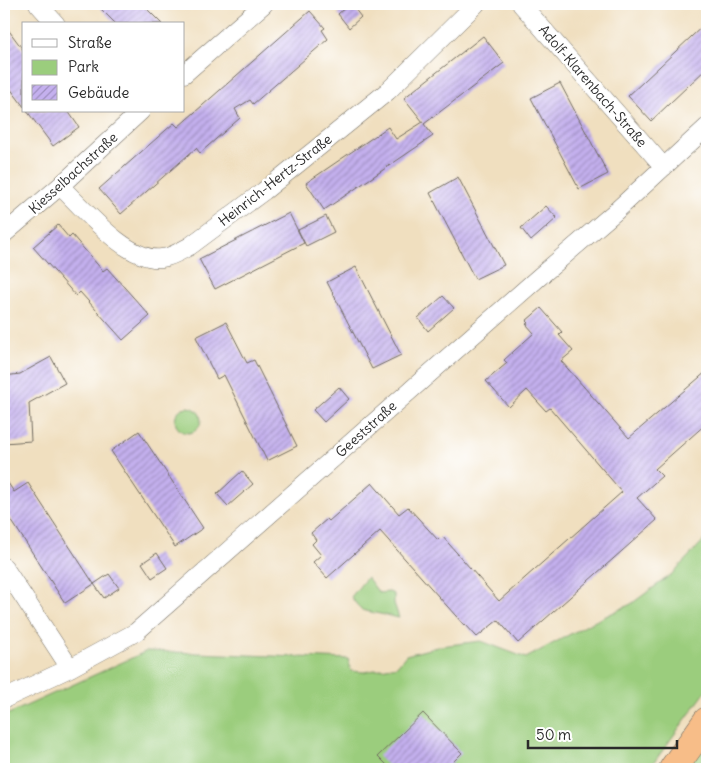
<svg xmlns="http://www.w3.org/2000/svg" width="711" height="773" viewBox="0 0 711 773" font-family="Delius,sans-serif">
  <defs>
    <pattern id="building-hatch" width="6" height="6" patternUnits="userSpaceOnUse" patternTransform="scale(1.25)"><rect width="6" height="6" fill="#c4b0ee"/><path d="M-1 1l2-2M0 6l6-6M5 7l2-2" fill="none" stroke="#9f8fc1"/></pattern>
  </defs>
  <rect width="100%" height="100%" fill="#fff"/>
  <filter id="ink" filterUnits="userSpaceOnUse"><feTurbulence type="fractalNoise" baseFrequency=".02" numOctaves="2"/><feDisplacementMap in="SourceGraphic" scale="10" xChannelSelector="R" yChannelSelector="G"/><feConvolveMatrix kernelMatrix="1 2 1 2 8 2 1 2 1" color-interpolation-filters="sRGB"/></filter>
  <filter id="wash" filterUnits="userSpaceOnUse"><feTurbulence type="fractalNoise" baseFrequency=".0096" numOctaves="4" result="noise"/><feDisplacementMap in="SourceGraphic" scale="20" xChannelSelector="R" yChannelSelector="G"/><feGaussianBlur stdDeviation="1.12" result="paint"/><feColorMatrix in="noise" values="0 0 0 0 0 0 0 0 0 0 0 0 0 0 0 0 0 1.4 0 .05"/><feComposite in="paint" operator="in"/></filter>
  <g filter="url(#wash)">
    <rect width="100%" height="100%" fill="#f0dfbf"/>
    <path fill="#9bcd7d" stroke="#637c54" d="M175 420a13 13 0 1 1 26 0a13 13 0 1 1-26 0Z
      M707 537V690L649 769H4V716L147 651 348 659 351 671 364 672 397 666 406 655 441 646 481 641 526 658 589 624 631 604 672 574Z
      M367 577 379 593 389 592 394 594V603L399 618 361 610 351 597Z
      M707 735V769H682Z"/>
    <g id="blocks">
      <path fill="url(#building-hatch)" d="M96 4H142L162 24H116Z
        M349 4H351L361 17 349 28 338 14Z
        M310 11 325 28 322 30 328 39 253 104 250 100 235 109 240 118 200 153 196 148 121 214 99 189 174 123 178 127Z
        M707 22V68L651 121 628 96Z
        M4 24 24 51V107L4 80Z
        M483 36 504 63 424 124 433 136 324 210 306 183 388 127 396 139 423 122 404 98Z
        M560 83 608 174 579 189 531 98Z
        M27 111H68L79 127 53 146Z
        M458 177 504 265 475 279 430 193Z
        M546 206 557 218 531 241 521 228Z
        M289 213 304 243 215 289 199 259Z
        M326 216 334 232 306 246 298 230Z
        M58 225 69 238 72 235 103 271 107 268 150 316 123 340 80 292 76 296 33 247Z
        M356 267 401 355 372 369 327 282Z
        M443 296 454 308 428 331 418 318Z
        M541 308 562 332 559 335 573 351 561 361 629 438 707 371V423L655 469 662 476 637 498 657 520 518 643 498 620 477 637 465 624 464 625 380 531 327 578 313 562 321 555 312 544 316 540 311 533 327 519 329 521 372 483 399 514 408 507 438 540 442 536 499 601 622 492 550 408 546 411 527 390 509 407 486 381 507 363 504 360 534 333 526 324 528 323 526 321Z
        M226 322 247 363 254 360 297 446 267 461 224 375 217 379 196 337Z
        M51 357 65 383 29 403 31 441 4 443V376L20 374Z
        M339 387 349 399 324 422 313 410Z
        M139 431 203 528 175 547 111 451Z
        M242 471 253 484 228 506 217 494Z
        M4 477 14 492 28 483 94 584 65 603 4 509Z
        M157 553 167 568 152 578 142 563Z
        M109 574 119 588 104 598 94 584Z
        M423 713 462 753 446 769H391L378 756Z"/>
    </g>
  </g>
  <g filter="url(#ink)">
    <use href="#blocks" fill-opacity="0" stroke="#706a5f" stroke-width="1"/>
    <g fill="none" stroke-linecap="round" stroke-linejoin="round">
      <g stroke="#706a5f" stroke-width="19">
        <path id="street" d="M38 4 56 24
          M521 4 664 167
          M184 74 264 4
          M60 186C83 208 128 263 162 258 172 257 182 250 190 246L264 191 388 91 476 4
          M4 234 60 186 141 111
          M4 567 70 668
          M4 699 70 668 136 632 538 278 615 212 707 127"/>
      </g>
      <g stroke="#706a5f" stroke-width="29">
        <path id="highway" d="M673 769 707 721"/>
      </g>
      <use href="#street" stroke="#fff" stroke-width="18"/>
      <use href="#highway" stroke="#f7bd88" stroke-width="28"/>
    </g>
  </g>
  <g text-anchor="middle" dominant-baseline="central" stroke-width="5" stroke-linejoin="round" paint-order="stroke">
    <g font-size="14" fill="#2b2b2b" stroke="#fff">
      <text transform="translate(593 86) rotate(49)">Adolf-Klarenbach-Straße</text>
      <text transform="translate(73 173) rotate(-42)">Kiesselbachstraße</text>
      <text transform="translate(275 180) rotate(-38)">Heinrich-Hertz-Straße</text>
      <text transform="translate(366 429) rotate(-42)">Geeststraße</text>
    </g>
  </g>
  <rect width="711" height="773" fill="none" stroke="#fff" stroke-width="20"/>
  <rect x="22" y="22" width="162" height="90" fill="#ffffff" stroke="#aaaaaa"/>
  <rect x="32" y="39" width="25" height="8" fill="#ffffff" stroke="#aaaaaa"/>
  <text x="68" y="48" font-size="15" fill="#2b2b2b">Straße</text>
  <rect x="32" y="60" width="25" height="15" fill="#9bcd7d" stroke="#aaaaaa"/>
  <text x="68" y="72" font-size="15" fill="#2b2b2b">Park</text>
  <rect x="32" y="85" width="25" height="15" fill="url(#building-hatch)" stroke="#aaaaaa"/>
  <text x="68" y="98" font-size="15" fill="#2b2b2b">Gebäude</text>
  <path d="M528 740v8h149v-8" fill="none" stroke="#2b2b2b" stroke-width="2.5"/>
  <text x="536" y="740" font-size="15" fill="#2b2b2b" stroke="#ffffff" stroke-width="4" paint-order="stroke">50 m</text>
</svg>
